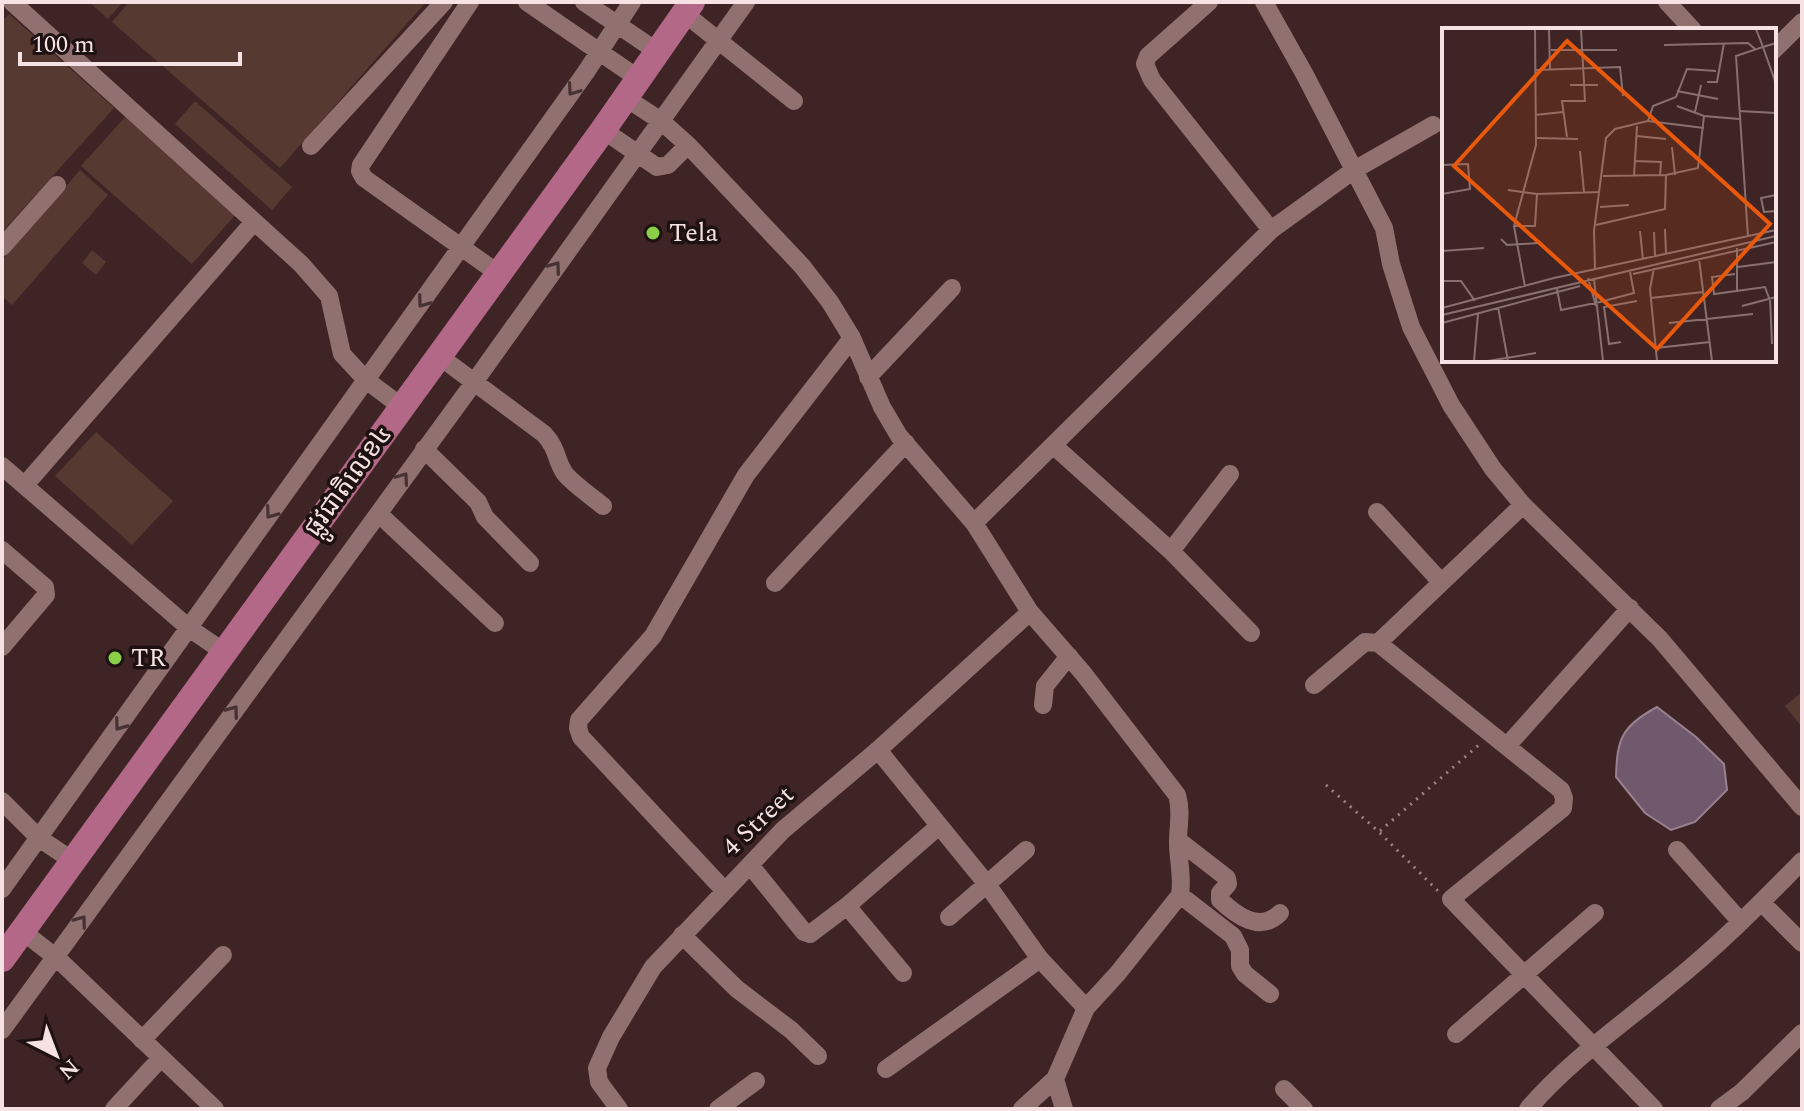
<svg xmlns="http://www.w3.org/2000/svg" width="1804" height="1111" viewBox="0 0 1804 1111" font-family="Spectral,'Noto Sans Khmer',serif">
  <rect width="100%" height="100%" fill="#3f2425"/>
  <path fill="#71596d" stroke="#998290" stroke-width="2" d="M1657 707 1696 737 1724 764 1727 790 1695 822 1671 830 1645 813 1616 777C1617 738 1622 726 1657 707Z"/>
  <path fill="#563a31" d="M89 2H123L108 19Z
    M129 2H426L280 168 112 22Z
    M9 14 114 108 2 232V22Z
    M195 101 292 187 272 210 175 124Z
    M126 116 237 213 192 264 81 166Z
    M80 170 108 195 12 305 2 296V260Z
    M92 250 106 262 96 275 82 263Z
    M96 432 173 501 132 545 55 476Z
    M1802 692V727L1785 706Z"/>
  <g fill="none" stroke-linecap="round" stroke-linejoin="round">
    <path stroke="#9d8586" stroke-width="3" stroke-dasharray="2 6" stroke-linecap="butt" d="M1326 785 1379 832 1438 891
      M1380 831 1480 744"/>
    <path stroke="#917070" stroke-width="18" d="M12 2 301 264 329 296 342 354 366 380 402 407
      M470 2 361 165 360 171 364 178 499 274
      M527 2 639 79
      M584 2 658 52
      M1209 2 1148 56 1145 64 1152 80 1271 230
      M1264 2 1305 75 1384 228 1391 264 1411 327 1451 405 1493 469 1523 505 1660 639 1802 807
      M1667 2 1693 30
      M684 13 794 101
      M1774 50 1802 22
      M626 98 661 121 688 145 802 266 830 302 852 338 882 407 899 436 974 523 1030 612 1083 673 1177 795C1182 812 1178 825 1178 842 1178 860 1183 877 1180 895L1118 973 1086 1008 1055 1079 1064 1109
      M603 130 657 167 668 165 688 145
      M311 146 444 2
      M2 247 57 185
      M439 356 544 434C559 450 555 461 566 475 576 486 591 496 603 506
      M868 377 952 288
      M1053 445 1171 551 1251 633
      M424 449 478 502 485 517 530 563
      M2 466 189 628 224 652
      M25 485 253 223
      M1377 512 1441 582
      M379 514 495 623
      M974 523 1271 230 1354 170 1433 125
      M2 550 45 587 46 595 2 647
      M1171 551 1230 474
      M775 583 906 443
      M1378 643 1561 790 1564 798 1563 808 1451 899 1654 1109
      M1314 685 1365 642 1378 643 1523 505
      M1043 705 1045 686 1069 656
      M1507 746 1630 608
      M878 750 986 883 1040 959 1086 1008
      M2 801 39 838 73 861
      M1178 840 1227 878 1228 884 1220 893V900C1237 916 1260 933 1280 913
      M1677 850 1741 922
      M750 865 804 932 810 934 847 906 939 826
      M2 889 586 72 632 2
      M724 890 581 737 578 728 579 720 653 636 746 475 852 338
      M1180 895 1233 936 1240 950V966L1245 974 1270 994
      M1762 903 1802 943
      M847 906 903 973
      M949 917 1026 850
      M22 931 58 959 215 1109
      M682 935 737 989 791 1030 818 1056
      M2 1030 475 381 746 2
      M1456 1034 1595 913
      M142 1040 223 955
      M886 1069 1040 959
      M1284 1089 1304 1109
      M114 1109 161 1058
      M619 1109 599 1082 597 1068 611 1037 653 967 783 830 878 750 1030 612
      M718 1109 756 1081
      M1022 1109 1055 1079
      M1528 1109C1568 1062 1619 1027 1667 987 1715 949 1759 905 1802 861
      M1719 1109 1742 1092 1802 1033"/>
    <path stroke="#b36888" stroke-width="26" d="M2 959 603 130 692 2"/>
  </g>
  <defs><path id="oneway-chevron" d="M-2-3.5L2.5 0L-2 3.5" fill="none" stroke-width="1.6" stroke-linecap="round" stroke-linejoin="round" transform="scale(2)"/></defs>
  <g stroke="#463232">
    <use href="#oneway-chevron" transform="translate(573 90) rotate(125)"/>
    <use href="#oneway-chevron" transform="translate(555 267) rotate(-54)"/>
    <use href="#oneway-chevron" transform="translate(423 302) rotate(126)"/>
    <use href="#oneway-chevron" transform="translate(403 478) rotate(-55)"/>
    <use href="#oneway-chevron" transform="translate(271 513) rotate(126)"/>
    <use href="#oneway-chevron" transform="translate(233 711) rotate(-54)"/>
    <use href="#oneway-chevron" transform="translate(120 725) rotate(126)"/>
    <use href="#oneway-chevron" transform="translate(81 921) rotate(-54)"/>
  </g>
  <g fill="#8ace47" stroke="#1e1111" stroke-width="3">
    <circle cx="653" cy="233" r="8"/>
    <circle cx="115" cy="658" r="8"/>
  </g>
  <g text-anchor="middle" dominant-baseline="central" stroke-width="7" stroke-linejoin="round" paint-order="stroke">
    <g font-size="26" fill="#f6e2e3" stroke="#1e1111" text-anchor="start">
      <text x="669" y="233">Tela</text>
      <text x="131" y="658">TR</text>
    </g>
    <g font-size="26" fill="#f6e2e3" stroke="#1e1111">
      <text transform="translate(348 481) rotate(-54)">ផ្លូវជាតិលេខ៤</text>
      <text transform="translate(758 821) rotate(-44)">4 Street</text>
    </g>
  </g>
  <g transform="translate(1442 28)">
    <rect width="334" height="334" fill="#3f2425"/>
    <path fill="none" stroke="#887071" stroke-width="2" d="M107 1 108 41M334 15 321 19 334 56M222 17 306 15 313 21M109 22H175M94 42 178 39 181 68M265 54H275L282 15M128 57H156M235 63 276 71M235 78 262 88 297 91M297 83 334 85M253 84 259 57M93 87 121 84M206 93 262 100M195 108 224 111M125 109 120 73H143L139 1M95 110 136 111M230 119 233 147M138 123 142 164M193 133 219 134 218 148M0 137 26 136 28 161 0 166M161 148 224 147 256 140 262 88M192 148 195 98M66 162 95 166 158 164M334 167 319 170 322 184 334 183M158 179 187 177M154 197 223 181 224 147M72 198H93L95 166M223 201 224 225M198 203 201 232M212 204 213 228M306 209 294 28 321 19 314 1M59 211 65 217 96 215M295 220V262M0 223 42 220M257 231 270 333M296 239 334 234M212 240 208 261 215 333M153 242 152 203 164 110 173 101 206 93 211 78 234 69 245 41 274 43M191 246 334 214M293 246 270 249 272 266 323 259 327 270M146 250 154 278M152 251 161 333M0 253H19L33 273M83 259 72 198 94 117 93 1M115 261 119 282 158 274 192 265 188 244M209 270 261 264M328 270 330 316M300 278 334 269M56 279 66 333M0 280 112 250 334 202M0 287 334 208M0 295 138 258M227 295 311 286M179 314 167 316 162 279 195 273M214 320 268 314M32 333 36 286M46 333 94 325"/>
    <path fill="#e8590c" fill-opacity="0.15" stroke="#e8590c" stroke-width="4" d="M125 13 328 196 215 321 12 138Z"/>
    <rect width="334" height="334" fill="none" stroke="#f6e2e3" stroke-width="4"/>
  </g>
  <rect width="1804" height="1111" fill="none" stroke="#f6e2e3" stroke-width="8"/>
  <g transform="translate(56 1055) rotate(138)" stroke="#1e1111" stroke-width="6" paint-order="stroke">
  <path d="M0-6L14 30L0 20L-14 30Z" fill="#f6e2e3"/>
  <text y="-12" font-size="22" font-weight="bold" text-anchor="middle" fill="#f6e2e3">N</text>
  </g>
  <path d="M20 52v12h220v-12" fill="none" stroke="#f6e2e3" stroke-width="4"/>
  <text x="32" y="52" font-size="24" fill="#f6e2e3" stroke="#1e1111" stroke-width="6" paint-order="stroke">100 m</text>
</svg>
